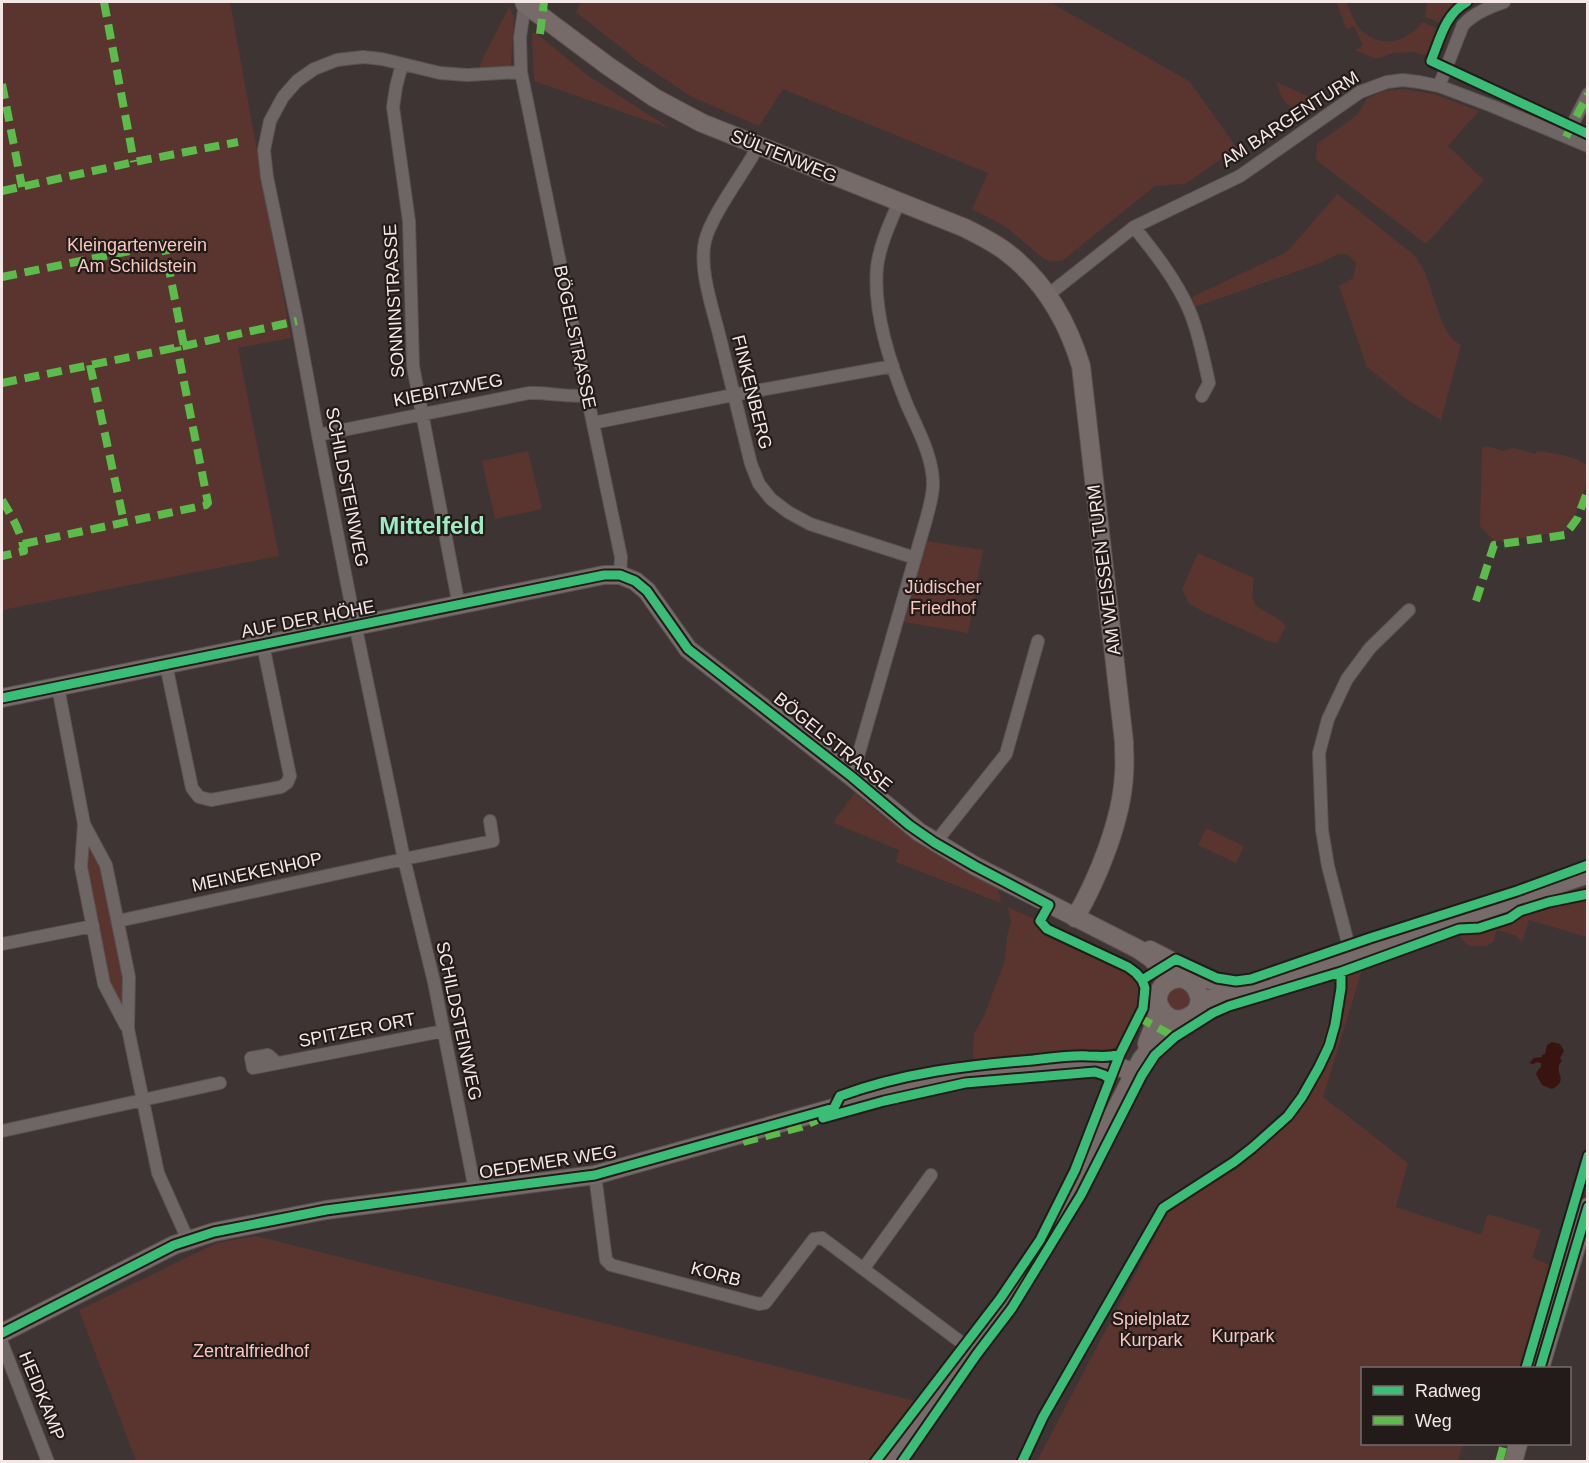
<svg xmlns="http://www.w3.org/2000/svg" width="1589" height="1463" viewBox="0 0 1589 1463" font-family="Helvetica,sans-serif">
  <rect width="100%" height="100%" fill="#3e3433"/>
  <path fill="#5a3530" d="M2 2H230L291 338 238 348 279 556 2 610Z
    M581 2H1051L1053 4 1189 81 1237 148 1185 184 1155 186 1062 261 1050 262 1040 256 1006 227 972 209 988 173 783 89 759 126 692 97 639 62 576 12Z
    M1336 2H1346C1350 10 1353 20 1359 28 1377 49 1408 44 1422 22L1438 29 1439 32 1431 52 1423 55 1412 52 1393 53 1376 59 1355 50 1363 46 1354 26 1347 29Z
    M1427 2H1460C1452 7 1448 19 1440 23L1425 17Z
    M509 7 514 17 511 65 506 68 483 70 480 67 481 62Z
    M532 33H536L587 75 671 129 534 81Z
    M1276 82 1312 98C1288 115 1285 106 1276 82Z
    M1403 89 1434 94 1479 111 1448 146 1484 180 1426 244 1316 160 1317 144 1358 114 1367 99 1383 91Z
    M1337 194C1357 209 1377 225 1396 241 1403 246 1412 252 1417 259 1434 281 1437 334 1461 345L1441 420 1406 399 1367 367 1339 286 1353 278 1356 263 1347 254H1339L1315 265 1195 307 1192 297 1287 252Z
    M1486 446 1504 451 1512 448 1518 449 1535 454 1537 451C1553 453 1575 455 1587 466 1588 490 1578 512 1565 531L1502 541H1494L1480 526 1482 448Z
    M528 451 542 509 495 519 482 461Z
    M926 541 983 550 968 633 904 622Z
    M1198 553 1254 578C1250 604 1253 605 1275 617 1280 620 1283 622 1286 626L1277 643 1268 641 1204 612 1189 603 1182 589Z
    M855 793C896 831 948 855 997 882L1001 903 896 862 899 850 834 823 836 818Z
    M1206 828 1244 846 1236 863 1198 845Z
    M86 834 103 867 126 977 125 1018 108 984 85 867Z
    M1587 897V937L1529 920 1522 942 1515 935 1497 930 1493 942 1486 946H1469L1466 944 1459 935 1512 920C1527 907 1567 902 1587 897Z
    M1008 907 1034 919 1046 931 1133 975C1138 980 1142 988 1141 996 1141 1003 1119 1047 1114 1052L976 1061 973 1057 974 1034 984 1016 1005 960 1007 936 1011 922Z
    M1362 970 1323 1097 1408 1163 1396 1207 1481 1235 1488 1214 1541 1230 1532 1258 1552 1266 1521 1368H1362V1444H1463L1458 1461H1037L1169 1210 1239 1167 1299 1112 1344 976Z
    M1167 999a12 12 0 1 1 24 0a12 12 0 1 1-24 0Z
    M256 1236 915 1401 868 1461H136L79 1310 217 1243Z"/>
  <path fill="#391310" d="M1552 1042 1560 1044 1564 1051 1560 1058 1562 1061C1551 1071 1571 1080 1552 1089L1542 1085 1536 1074 1538 1070 1541 1067V1063L1536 1062 1534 1064 1529 1063 1534 1058 1542 1057V1055L1545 1054 1547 1045Z"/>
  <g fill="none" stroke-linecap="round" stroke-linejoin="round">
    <g stroke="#5a5150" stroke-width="14">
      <path id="street" d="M521 2 525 4 520 37 521 72 587 395 621 557 620 575
        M402 64 396 87 393 107 409 221 413 366 459 606
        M1439 86 1463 25C1474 13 1489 7 1504 2
        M1566 137 1588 94
        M758 145 752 157C739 179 711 217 705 241 699 268 711 303 718 330 729 375 740 419 751 464L759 484 771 499 788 512 810 524 915 558
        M1134 227C1155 253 1177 281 1190 312 1199 334 1204 360 1209 383L1202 396
        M1048 295 1134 227 1240 176 1360 92 1387 82 1403 80 1419 82 1439 86 1492 106 1588 146
        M593 423 733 395 893 366
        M318 435 529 393C548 392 567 398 587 395
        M166 665 192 788 199 797 211 800 281 787 287 783 290 776 263 645
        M58 687 84 824 81 867 104 984 126 1026
        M852 777 926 520C929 508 933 496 933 484 933 457 918 430 907 405 890 363 873 313 877 267 880 244 890 223 899 202
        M84 824 106 865 129 977 128 1029 158 1173 188 1240
        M935 843 1006 754 1038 641
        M118 921 404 859 493 841 490 821
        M2 944 93 926
        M1351 955 1328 866 1322 830 1319 753 1328 719 1347 679 1370 648 1409 610
        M277 1063 268 1055 251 1058 253 1068 443 1031
        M2 1131 220 1083
        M595 1175 606 1260 611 1265 759 1304 765 1303 814 1239 822 1238 970 1349
        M475 1190 434 982 404 859 354 619 318 435 297 321 267 177 264 150 270 121 283 97 297 81 314 69 337 60 363 57 382 59 440 73 467 75 521 72
        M864 1268 931 1175
        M2 1343 48 1462"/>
    </g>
    <g stroke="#5a5150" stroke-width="20">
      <path id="secondary" d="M525 2V4L608 66 655 98 702 123 965 228C979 235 993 242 1005 251 1044 280 1067 320 1081 366L1124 742C1124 753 1125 764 1124 774 1122 819 1098 879 1075 918
        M2 698 604 575H620L635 581 647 591 688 649 852 777 919 832 975 866 1138 949 1151 958 1172 980
        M1150 950C1179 964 1214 989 1246 986
        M1200 1000 1231 997 1588 874
        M1147 1044C1151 1032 1157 1020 1159 1008 1160 1002 1158 1006 1158 999 1158 986 1171 976 1184 979 1192 982 1197 988 1199 996 1203 1014 1179 1027 1165 1014 1163 1012 1161 1009 1160 1007
        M2 1333 174 1245 214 1232 326 1210 595 1175 834 1108 922 1085 943 1081 1091 1066H1115L1134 1072
        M1540 1368 1588 1207
        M887 1462 1006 1301 1045 1243 1084 1172 1141 1060 1173 1019
        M1513 1462 1518 1444"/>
    </g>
    <use href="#street" stroke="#6e6665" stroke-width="12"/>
    <use href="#secondary" stroke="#776b6a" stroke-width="18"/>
    <path stroke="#5cbc4b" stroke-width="8" stroke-dasharray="15 8" stroke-linecap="butt" d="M104 2 134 162
      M540 34 544 2
      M2 84 22 187
      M1566 137 1588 94
      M2 191 134 162 238 142
      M2 277 164 244 184 346
      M90 365 124 522
      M2 383 184 346 297 321
      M2 500C11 515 22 533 24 551L2 556
      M23 544 206 505 208 503 177 347
      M1476 601 1494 545 1565 535 1577 519 1588 490
      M1138 1017 1175 1037 1177 1035
      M743 1142 801 1127 817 1120
      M1499 1462 1504 1444"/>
    <g stroke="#231b1a" stroke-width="13">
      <path id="cycleway" d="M1467 2C1445 14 1440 39 1431 61L1588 134
        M2 698 604 575H620L635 581 647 591 688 649 852 777 909 825 935 843 975 866 1049 905 1040 921 1047 929 1128 967 1136 973 1142 980 1145 988 1143 1008 1120 1054 1075 1170 1040 1240 1000 1299 875 1462
        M1142 980 1176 959 1217 978 1236 981 1251 979 1370 938 1517 891 1588 865
        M823 1118 884 1101 965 1083 1095 1072 1104 1075 1110 1079
        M2 1333 174 1245 214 1232 326 1210 595 1175 834 1108 840 1096C902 1073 968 1065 1033 1060 1051 1058 1070 1055 1088 1056 1101 1056 1107 1058 1120 1054
        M1526 1368 1588 1156
        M1540 1368 1588 1207
        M902 1462 977 1354 1012 1308 1081 1195 1142 1075 1155 1055 1175 1037 1213 1013 1229 1006 1341 972 1459 929 1479 928 1510 918 1520 911 1549 902 1588 894
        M1022 1462 1043 1417 1163 1208 1234 1162 1252 1148 1288 1116 1302 1097 1319 1067 1329 1046 1335 1025 1341 988V972"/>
    </g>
    <use href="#cycleway" stroke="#3abd76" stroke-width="9"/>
  </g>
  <g text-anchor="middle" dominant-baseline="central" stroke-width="4.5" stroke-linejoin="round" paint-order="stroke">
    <g font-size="18" fill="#f4e7e5" stroke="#231b1a">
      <text transform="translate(1290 119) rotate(-33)">AM BARGENTURM</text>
      <text transform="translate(784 156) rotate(22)">SÜLTENWEG</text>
      <text transform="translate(394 301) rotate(-93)">SONNINSTRASSE</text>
      <text transform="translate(575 337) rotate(78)">BÖGELSTRASSE</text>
      <text transform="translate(448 390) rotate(-11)">KIEBITZWEG</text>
      <text transform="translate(752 392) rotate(76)">FINKENBERG</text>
      <text transform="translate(347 487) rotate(79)">SCHILDSTEINWEG</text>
      <text transform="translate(1104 570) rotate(-97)">AM WEISSEN TURM</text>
      <text transform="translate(308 619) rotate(-11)">AUF DER HÖHE</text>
      <text transform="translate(833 742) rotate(39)">BÖGELSTRASSE</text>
      <text transform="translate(257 872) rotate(-12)">MEINEKENHOP</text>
      <text transform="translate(459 1021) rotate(78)">SCHILDSTEINWEG</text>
      <text transform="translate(357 1030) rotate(-11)">SPITZER ORT</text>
      <text transform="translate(548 1162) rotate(-9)">OEDEMER WEG</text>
      <text transform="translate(716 1274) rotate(15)">KORB</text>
      <text transform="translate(42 1396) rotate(68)">HEIDKAMP</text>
    </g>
    <g font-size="18" fill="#f9c8bf" stroke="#231b1a">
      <text x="137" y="245">Kleingartenverein<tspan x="137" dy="21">Am Schildstein</tspan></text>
      <text x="943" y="587">Jüdischer<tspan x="943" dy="21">Friedhof</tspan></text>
      <text x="1151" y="1319">Spielplatz<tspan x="1151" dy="21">Kurpark</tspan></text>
      <text x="1243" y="1336">Kurpark</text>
      <text x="251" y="1351">Zentralfriedhof</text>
    </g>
    <g font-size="24" font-weight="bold" fill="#9becc1" stroke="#231b1a">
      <text x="432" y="525">Mittelfeld</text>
    </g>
  </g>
  <rect width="1589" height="1463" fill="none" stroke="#f4e7e5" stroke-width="6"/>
  <rect x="1361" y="1367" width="210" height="78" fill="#231b1a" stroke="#776d6b" stroke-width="1.5"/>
  <rect x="1373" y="1386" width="30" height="9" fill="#3abd76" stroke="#776d6b" stroke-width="1.5"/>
  <text x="1415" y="1397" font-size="18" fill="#f4e7e5">Radweg</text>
  <rect x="1373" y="1416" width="30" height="9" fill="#5cbc4b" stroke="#776d6b" stroke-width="1.5"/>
  <text x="1415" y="1427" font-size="18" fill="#f4e7e5">Weg</text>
</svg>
